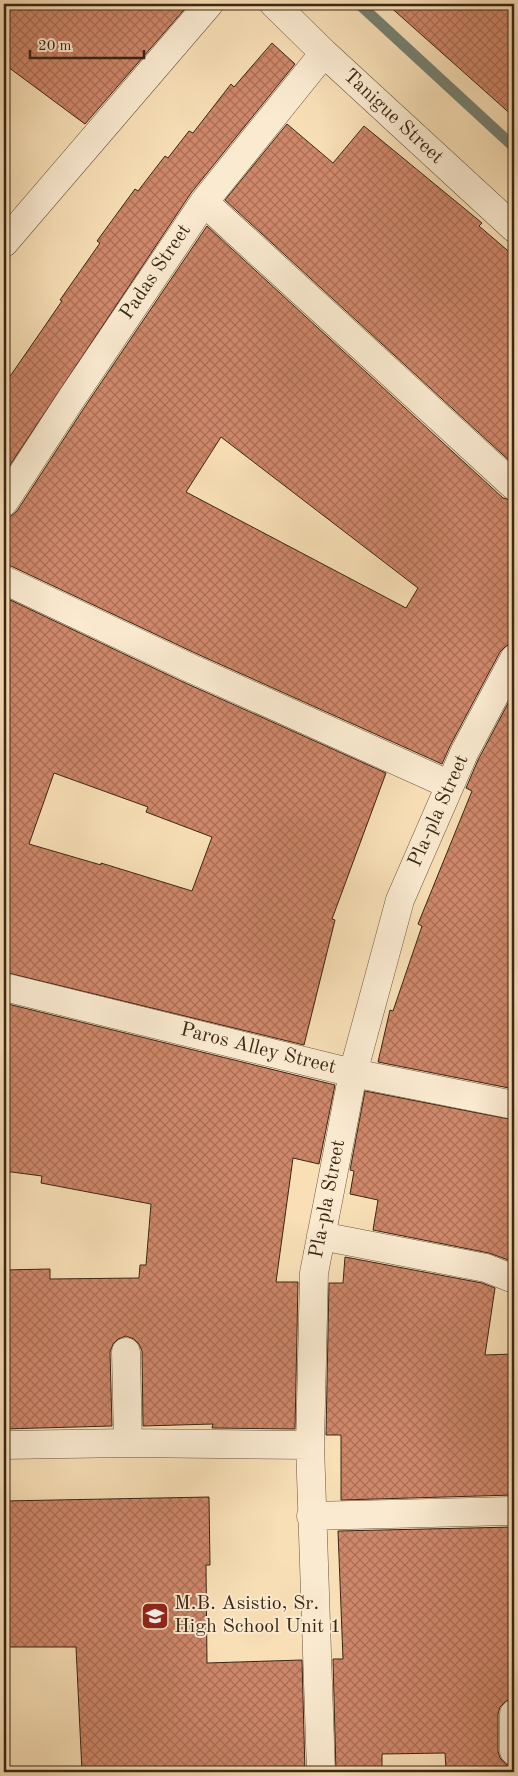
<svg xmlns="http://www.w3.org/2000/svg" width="518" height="1776" viewBox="0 0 518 1776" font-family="'Old Standard TT',serif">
  <defs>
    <pattern id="building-cross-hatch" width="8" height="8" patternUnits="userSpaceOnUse" patternTransform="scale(1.25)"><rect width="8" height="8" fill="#cf876a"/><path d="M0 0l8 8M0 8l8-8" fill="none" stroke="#a96e56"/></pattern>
  </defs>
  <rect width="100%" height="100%" fill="#f8dfb6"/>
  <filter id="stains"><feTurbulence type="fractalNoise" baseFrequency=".004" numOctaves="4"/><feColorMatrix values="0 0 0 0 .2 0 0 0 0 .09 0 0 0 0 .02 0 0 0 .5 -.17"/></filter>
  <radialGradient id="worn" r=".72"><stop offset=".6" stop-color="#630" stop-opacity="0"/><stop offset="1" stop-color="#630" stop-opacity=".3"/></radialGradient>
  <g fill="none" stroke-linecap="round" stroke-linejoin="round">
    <path stroke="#758172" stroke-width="11" d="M359 4 514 147"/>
  </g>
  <path fill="url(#building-cross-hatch)" stroke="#3a2616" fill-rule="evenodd" d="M4 4H189L85 124 4 64Z
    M387 4H514V117Z
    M272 43 295 64 191 193 4 474V385L40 333 62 301 60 300 100 243 97 241 135 189 138 191 165 156 168 158 189 131 193 133 231 84 234 87Z
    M287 124 333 163 364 126 482 223 479 226 514 256V465L225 200Z
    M207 226 503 498 514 501V644L506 646 500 652 450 746 442 764 195 653 11 566 4 565V518L11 516 17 511 84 408ZM221 437 418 588 406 608 186 492Z
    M4 597 181 681 386 773 332 919 335 920 304 1045 4 972ZM54 773 148 807 146 812 212 837 192 891 101 863V865L29 844Z
    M514 692V1089L378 1062 390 1010 393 1011 422 926 418 924 472 791 466 788 478 760Z
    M4 1003 335 1085 319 1164 293 1158 276 1282H298L295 1429 212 1428 213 1424 143 1426 142 1351 139 1344 134 1339 126 1336 118 1339 113 1344 110 1352 112 1426 4 1429V1270L50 1269V1279L139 1278 140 1265H146L151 1204 41 1183 42 1176 4 1171Z
    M365 1091 514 1120V1262L489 1253 373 1230 378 1200 350 1194 354 1171 350 1170Z
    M345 1257 482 1283 495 1288 485 1355 514 1354V1495L341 1500V1435H326L329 1283H343Z
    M209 1497 210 1565H206L207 1663 302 1660 305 1772H82L76 1647H4V1501Z
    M514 1527V1698L506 1701 500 1707 498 1714V1751L500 1758 506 1764 513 1768 446 1769 445 1753 382 1754V1772H336L333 1659H343L338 1531Z"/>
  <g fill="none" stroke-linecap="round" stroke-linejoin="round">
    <g stroke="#6a543e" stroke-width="29">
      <path id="minor" d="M274 4 324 53 514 228
        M204 202 514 486
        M4 243 209 4
        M4 502 71 399 204 202 324 53
        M4 580 188 667 450 785
        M4 987 353 1073 514 1105
        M321 1236 486 1268 514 1279
        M126 1352 128 1443
        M4 1445 128 1443 310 1445
        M311 1516 514 1511
        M514 1714V1751
        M321 1772 310 1445 314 1273 353 1073 400 900 464 753 514 659"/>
    </g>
    <use href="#minor" stroke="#faead0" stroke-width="28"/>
  </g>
  <defs>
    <g id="school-square" transform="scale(1.4375)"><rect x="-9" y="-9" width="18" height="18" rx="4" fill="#8f2418" stroke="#faead0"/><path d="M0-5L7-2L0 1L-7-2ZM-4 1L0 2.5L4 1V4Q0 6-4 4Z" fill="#fff"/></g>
  </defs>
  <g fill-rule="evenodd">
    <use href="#school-square" x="155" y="1616"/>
  </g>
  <g text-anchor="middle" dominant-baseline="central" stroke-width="4" stroke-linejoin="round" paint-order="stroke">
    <g font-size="20" fill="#3a2616" stroke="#faead0">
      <text transform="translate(393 117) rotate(43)">Tanigue Street</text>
      <text transform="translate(156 272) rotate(-56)">Padas Street</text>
      <text transform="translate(439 811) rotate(-66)">Pla-pla Street</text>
      <text transform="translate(258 1049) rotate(14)">Paros Alley Street</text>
      <text transform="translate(328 1199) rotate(-79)">Pla-pla Street</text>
    </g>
    <g font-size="20" fill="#3a2616" stroke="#faead0" text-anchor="start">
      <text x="174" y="1604">M.B. Asistio, Sr.<tspan x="174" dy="23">High School Unit 1</tspan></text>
    </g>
  </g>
  <rect width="518" height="1776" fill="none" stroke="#f8dfb6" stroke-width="20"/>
  <rect x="5" y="5" width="508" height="1766" fill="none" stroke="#3a2616" stroke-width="2.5"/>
  <rect x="10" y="10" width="498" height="1756" fill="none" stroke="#3a2616"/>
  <path d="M30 50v8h114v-8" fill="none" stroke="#3a2616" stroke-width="2.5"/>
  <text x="38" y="50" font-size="15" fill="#3a2616" stroke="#faead0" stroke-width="4" paint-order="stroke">20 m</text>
  <rect width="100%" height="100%" filter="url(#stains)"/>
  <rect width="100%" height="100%" fill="url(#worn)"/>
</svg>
